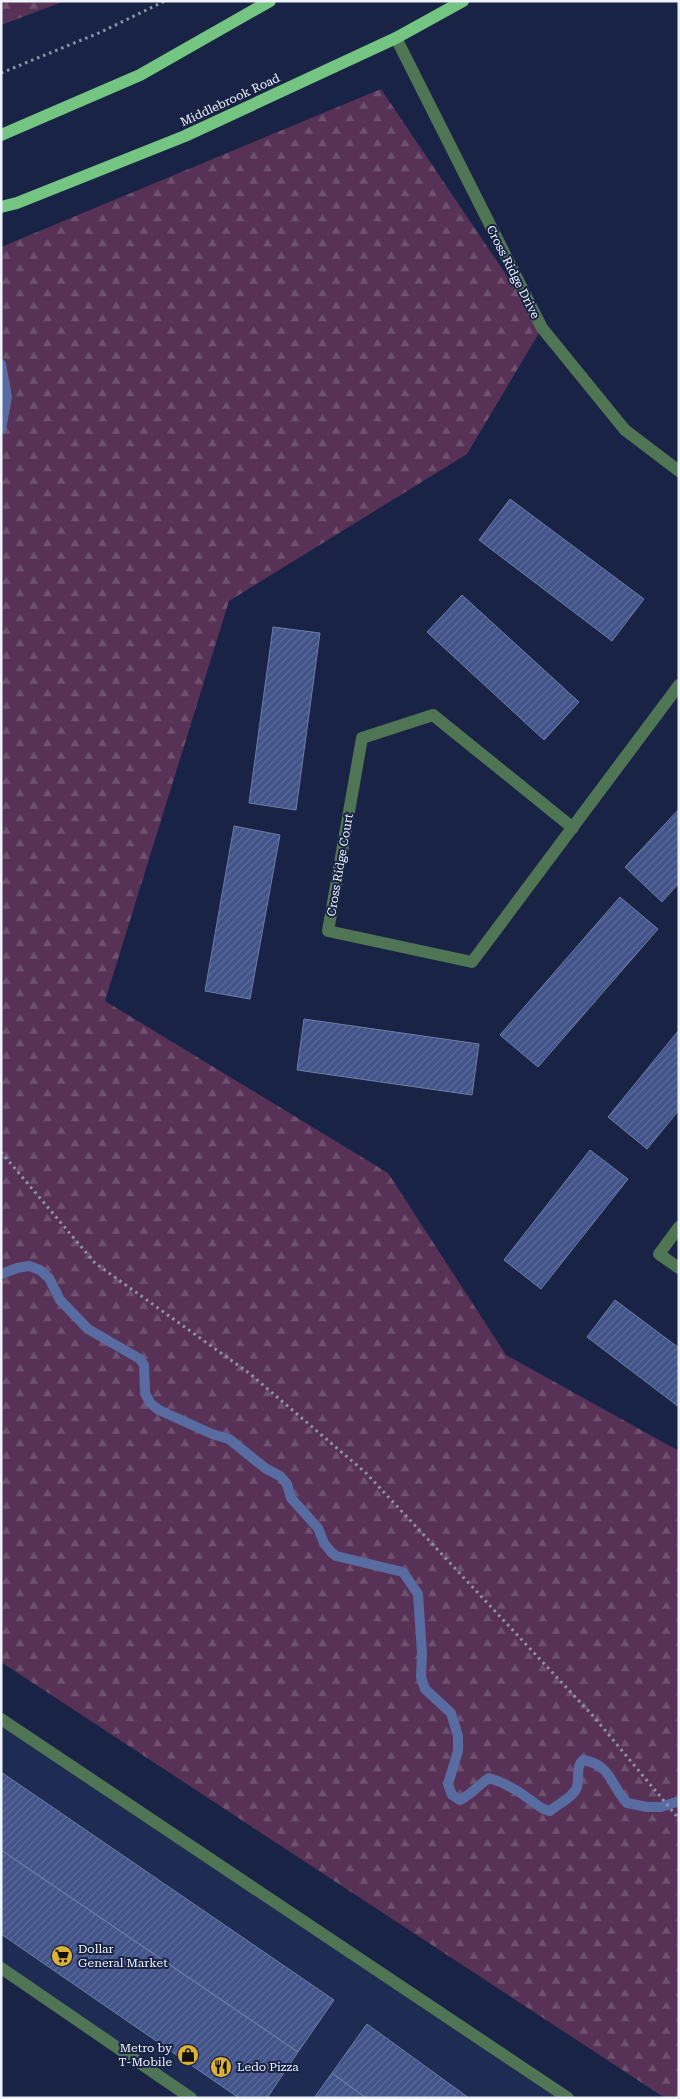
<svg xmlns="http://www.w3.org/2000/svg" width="680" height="2099" viewBox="0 0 680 2099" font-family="'Roboto Serif',serif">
  <defs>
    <pattern id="forest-firs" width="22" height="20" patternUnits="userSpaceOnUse" patternTransform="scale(1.25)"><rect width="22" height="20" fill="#573256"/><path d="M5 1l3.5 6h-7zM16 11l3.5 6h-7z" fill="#6f506f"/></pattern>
    <pattern id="building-hatch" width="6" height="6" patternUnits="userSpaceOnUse" patternTransform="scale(1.25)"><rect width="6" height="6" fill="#415388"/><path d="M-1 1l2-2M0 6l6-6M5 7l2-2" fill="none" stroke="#5d6c9a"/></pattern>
  </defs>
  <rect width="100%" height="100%" fill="#182345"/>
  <path fill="#1e2b53" d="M1 1719 568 2098H191L1 1968Z"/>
  <path fill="url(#forest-firs)" d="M1 1H65L1 25Z
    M381 89 542 328 467 454 229 601 105 1001 388 1173 506 1355 679 1451V2098H665L1 1662V247Z"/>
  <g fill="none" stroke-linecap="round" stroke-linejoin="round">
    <path stroke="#586ca2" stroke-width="10" d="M1 364 7 397 1 429
      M1 1274 17 1268 29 1266 40 1270 49 1278 60 1300 88 1329 140 1359 144 1365 145 1393 150 1403 159 1410 212 1434 229 1439 265 1468 280 1476 287 1484 291 1498 318 1528 324 1543 331 1552 336 1556 403 1572 418 1594 422 1653 421 1677 425 1689 451 1713 458 1736V1751L448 1784 452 1795 460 1800C473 1793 477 1786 489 1778 503 1782 517 1790 529 1799 537 1804 540 1809 550 1811 559 1803 573 1798 577 1787 580 1777 575 1768 583 1760 612 1765 610 1785 627 1803L647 1807H661L679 1801"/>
  </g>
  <path fill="url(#building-hatch)" stroke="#6d7da6" d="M510 499 644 599 612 641 479 540Z
    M462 595 579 702 544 740 427 632Z
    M273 627 320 633 296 810 249 803Z
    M679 809V883L662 902 625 867Z
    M234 826 280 835 250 999 205 991Z
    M620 897 658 929 538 1067 500 1035Z
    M304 1019 479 1044 472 1095 297 1070Z
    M679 1030V1110L647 1149 608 1117Z
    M590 1150 628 1179 541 1289 504 1260Z
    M615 1300 679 1348V1407L587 1337Z
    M1 1772 334 2000 298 2052 1 1850Z
    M1 1850 298 2052 267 2098H239L1 1934Z
    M367 2024 469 2098H366L332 2073Z
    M332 2073 366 2098H314Z"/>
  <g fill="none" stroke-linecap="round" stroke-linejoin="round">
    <path stroke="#8d95a9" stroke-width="3" stroke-dasharray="2.5 4" stroke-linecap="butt" d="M1 73 101 32 165 1
      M1 827V829
      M1 1152 95 1263 249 1373 366 1473 594 1717 679 1819"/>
    <path stroke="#4f7554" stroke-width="12" d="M1 1719 568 2098
      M1 1968 191 2098"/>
    <path stroke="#4f7554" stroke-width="12" d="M396 38 542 328 625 430 679 471
      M573 828 433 715 362 738 328 931 472 962 679 685
      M679 1227 659 1254 679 1268"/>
    <path stroke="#73c581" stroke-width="12" d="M1 135 140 75 270 1
      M1 207 17 203 185 136 396 38 463 1"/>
  </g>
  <defs>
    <g id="supermarket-disc" transform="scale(1.125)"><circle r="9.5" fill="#ddb133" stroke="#182345"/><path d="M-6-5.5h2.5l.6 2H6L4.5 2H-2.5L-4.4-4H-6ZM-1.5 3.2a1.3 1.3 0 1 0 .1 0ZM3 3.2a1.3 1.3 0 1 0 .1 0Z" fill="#111"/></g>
    <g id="shop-disc" transform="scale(1.125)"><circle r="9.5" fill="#ddb133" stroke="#182345"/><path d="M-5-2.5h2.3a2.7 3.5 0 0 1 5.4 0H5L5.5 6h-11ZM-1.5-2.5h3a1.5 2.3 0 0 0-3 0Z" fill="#111"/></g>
    <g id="restaurant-disc" transform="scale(1.125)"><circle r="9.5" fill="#ddb133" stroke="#182345"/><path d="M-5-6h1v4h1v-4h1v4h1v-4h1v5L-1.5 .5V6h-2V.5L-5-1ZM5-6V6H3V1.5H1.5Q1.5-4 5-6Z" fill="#111"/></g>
  </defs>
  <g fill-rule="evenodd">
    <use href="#supermarket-disc" x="62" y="1956"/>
    <use href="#shop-disc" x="188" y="2055"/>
    <use href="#restaurant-disc" x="221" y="2067"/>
  </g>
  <g text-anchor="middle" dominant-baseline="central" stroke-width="4" stroke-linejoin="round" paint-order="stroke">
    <g font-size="12" fill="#eff3fc" stroke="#182345">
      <text transform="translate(230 100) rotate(-25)">Middlebrook Road</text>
      <text transform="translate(513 272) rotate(63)">Cross Ridge Drive</text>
      <text transform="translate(340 865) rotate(-80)">Cross Ridge Court</text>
    </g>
    <g font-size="12" fill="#eff3fc" stroke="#182345" text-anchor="start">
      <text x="78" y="1949">Dollar<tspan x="78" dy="14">General Market</tspan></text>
      <text x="172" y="2048" text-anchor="end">Metro by<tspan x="172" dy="14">T-Mobile</tspan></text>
      <text x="237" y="2067">Ledo Pizza</text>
    </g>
  </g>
  <rect width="680" height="2099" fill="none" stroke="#eff3fc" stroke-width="5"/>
</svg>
